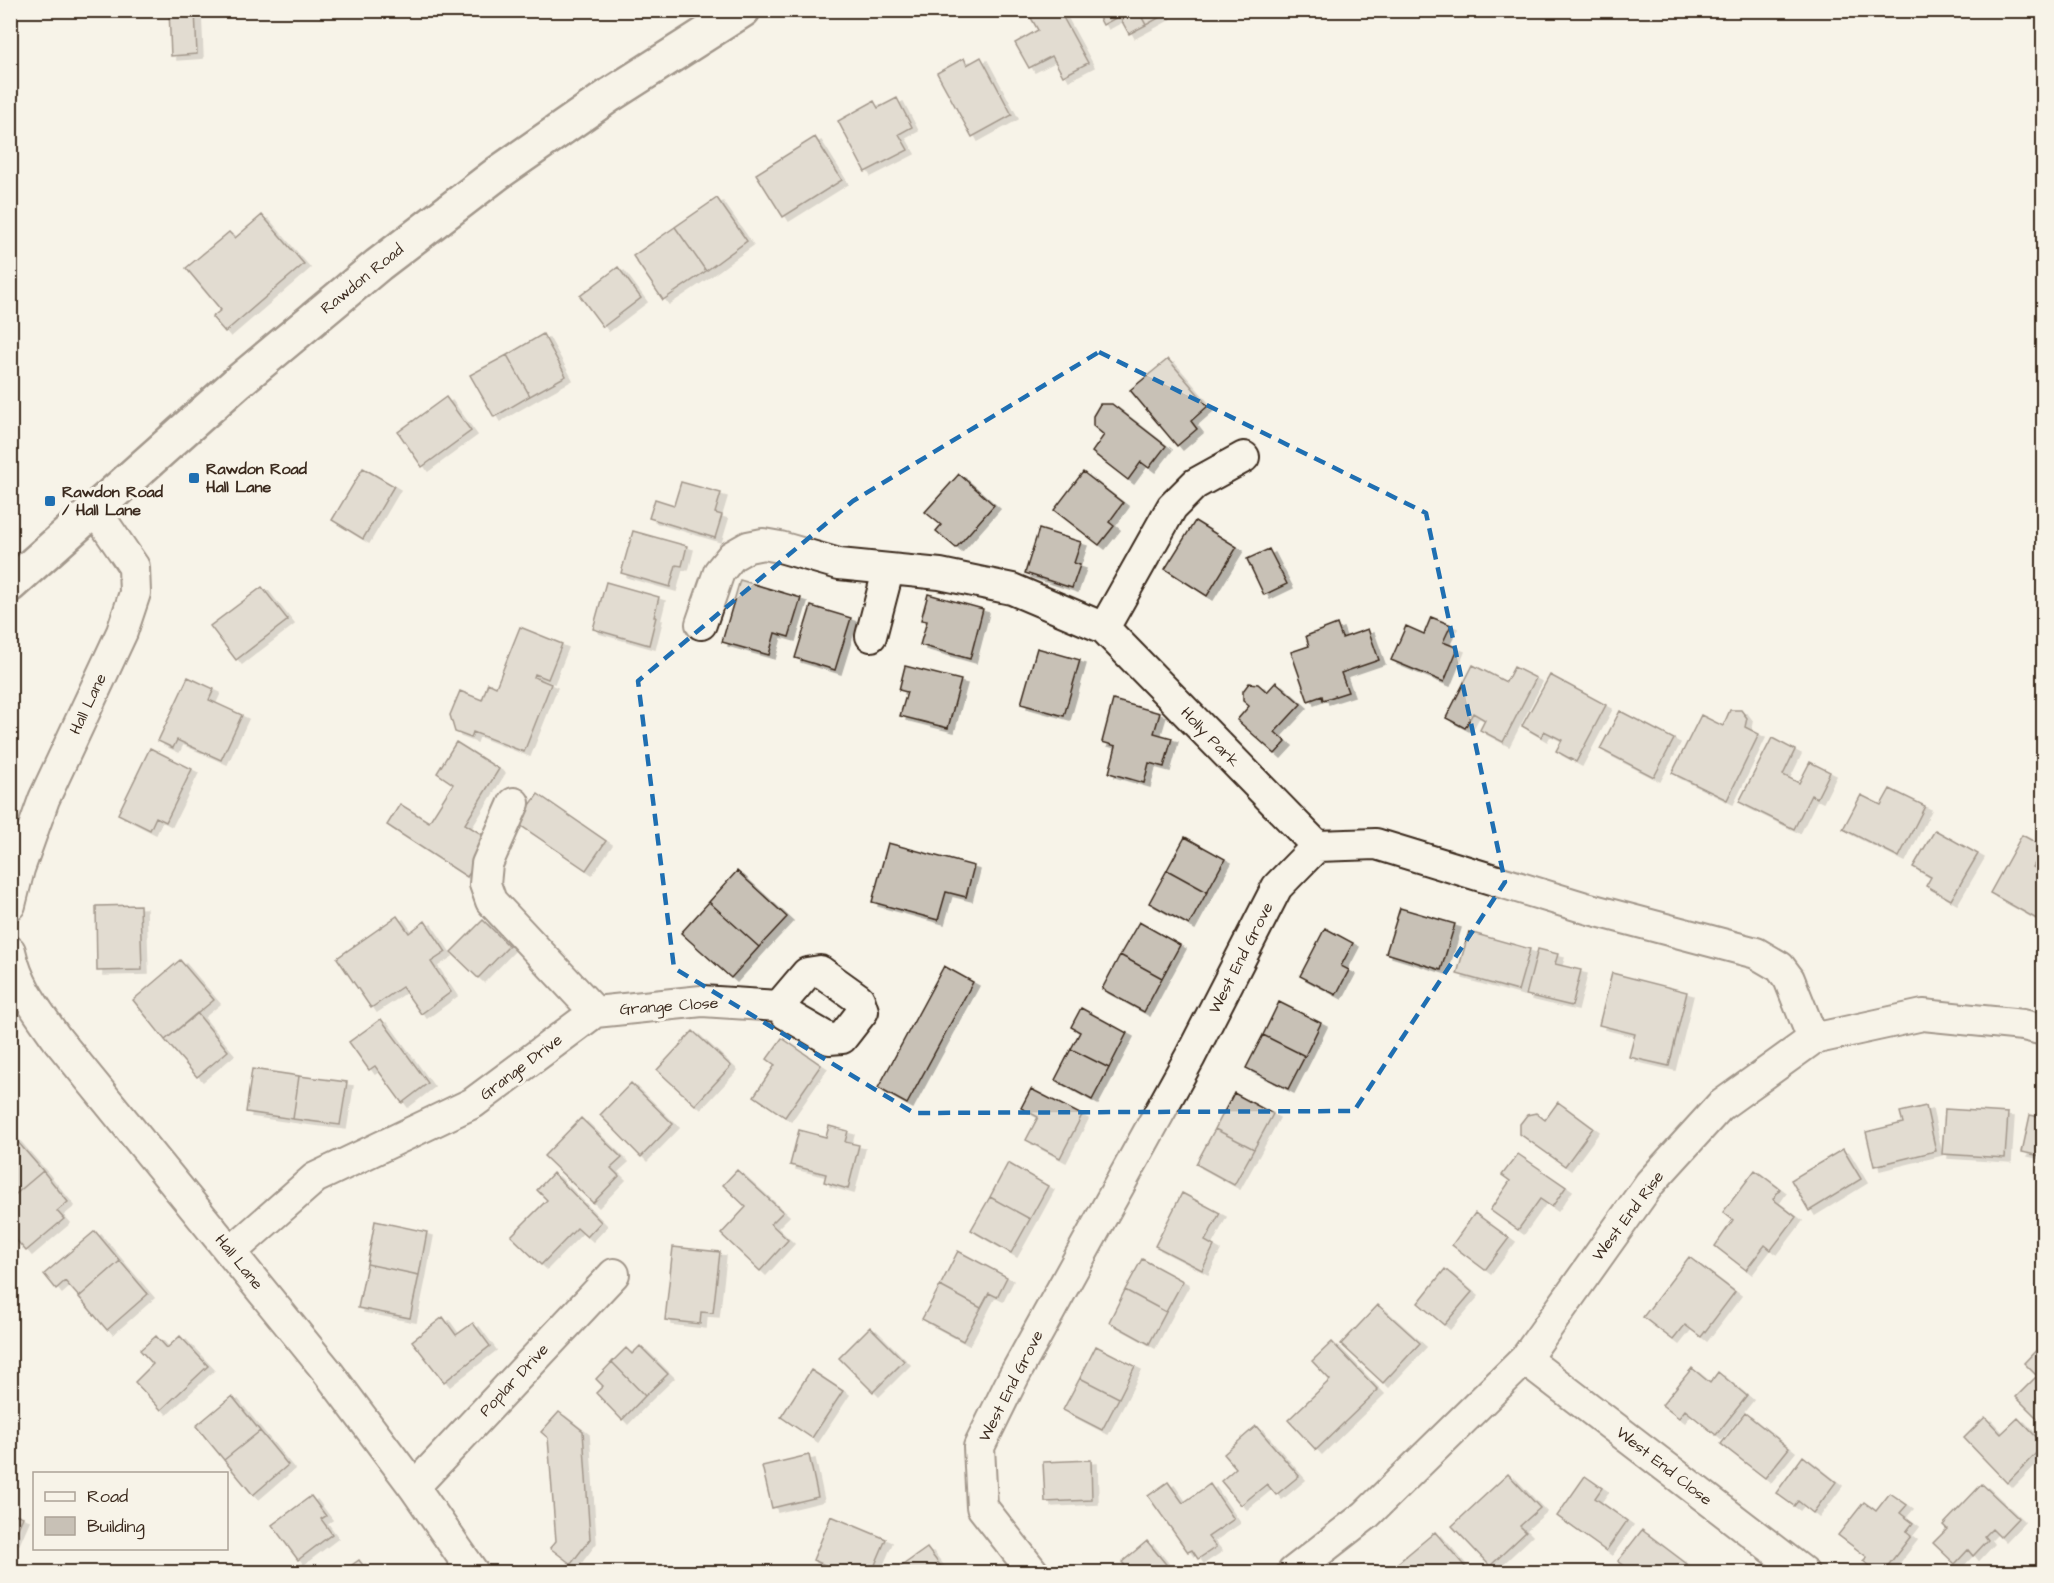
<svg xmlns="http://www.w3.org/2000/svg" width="2054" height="1583" viewBox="0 0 2054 1583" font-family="'Architects Daughter',sans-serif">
  <defs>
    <filter id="shadow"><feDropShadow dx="6" dy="4" stdDeviation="0" flood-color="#0004"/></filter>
  </defs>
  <rect width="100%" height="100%" fill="#f7f3e8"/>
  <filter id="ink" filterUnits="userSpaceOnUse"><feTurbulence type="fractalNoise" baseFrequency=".0167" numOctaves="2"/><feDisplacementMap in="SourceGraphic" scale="12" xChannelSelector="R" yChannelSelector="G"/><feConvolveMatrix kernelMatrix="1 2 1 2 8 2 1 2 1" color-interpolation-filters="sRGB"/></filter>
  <g filter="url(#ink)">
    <path fill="#c8c1b6" stroke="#3b2a1e" stroke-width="1.5" filter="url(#shadow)" d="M169 10H195L197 54 171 56Z
      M1059 10 1088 63 1063 76 1052 56 1029 68 1015 43 1038 30 1027 11Z
      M1095 10H1138L1146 25 1129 34 1119 16 1103 25Z
      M1138 10H1161L1164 15 1146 25Z
      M981 57 1012 115 972 137 937 73 964 58 967 65Z
      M897 98 912 127 899 134 908 150 865 172 838 121 874 101 878 108Z
      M815 137 842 180 783 217 756 174Z
      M717 198 747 241 706 271 675 227Z
      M262 215 304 264 225 332 212 317 221 310 186 268 229 232 235 238Z
      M675 227 706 271 663 300 633 256Z
      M618 267 641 298 603 327 580 296Z
      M543 334 566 376 530 396 507 355Z
      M507 355 530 396 494 417 470 375Z
      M1168 359 1208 406 1191 421 1197 429 1177 446 1130 390Z
      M446 397 471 431 422 467 398 432Z
      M1100 404H1112L1166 446 1149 468 1141 462 1128 480 1092 452 1104 435 1093 426V416Z
      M363 468 394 486 363 539 332 520Z
      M1083 472 1123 503 1109 522 1114 526 1099 545 1054 510Z
      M959 474 994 505 956 548 936 531 941 525 925 512Z
      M681 482 721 493 715 513 722 515 715 538 649 518 655 499 674 505Z
      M1195 521 1237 547 1207 596 1165 569Z
      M1039 529 1081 542 1074 563 1080 565 1072 588 1025 573Z
      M633 531 687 546 682 566 676 565 670 587 621 573Z
      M1269 549 1287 584 1264 595 1247 559Z
      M740 580 801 598 789 637 775 633 769 655 722 642Z
      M606 582 659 597 654 617H656L649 645 593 629Z
      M262 587 288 620 236 660 210 626Z
      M928 594 983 609 970 659 920 645 927 621 921 620Z
      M811 606 851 618 835 670 795 658Z
      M1431 617 1451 625 1443 642 1458 648 1444 682 1391 660 1406 626 1424 634Z
      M1337 624 1342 638 1368 629 1379 660 1341 673 1348 692 1323 700 1322 696 1308 701 1291 652 1309 646 1306 636Z
      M520 627 562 644 548 679 535 674 534 677 551 684 524 752 473 732 471 738 455 732 450 715 460 691 482 700 488 683 496 687Z
      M1037 648 1080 660 1064 716 1021 704Z
      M1473 665 1506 682 1514 667 1536 678 1503 742 1480 730 1485 720 1473 713 1465 728 1446 718Z
      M905 666 961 680 948 728 900 716 907 692 899 690Z
      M1550 675 1606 705 1576 762 1556 751 1562 740 1544 731 1541 737 1522 726Z
      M188 677 214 689 209 700 242 715 221 760 177 740 173 748 158 741Z
      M1276 682 1301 704 1275 732 1286 742 1275 754 1237 720 1249 706 1243 701V691L1249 683 1258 684 1267 692Z
      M1113 700 1160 713 1154 733 1172 738 1164 767 1149 763 1144 783 1109 773 1116 746 1102 742Z
      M1730 710H1741L1747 718 1745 727 1759 734 1727 800 1672 773 1701 715 1723 726Z
      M1620 711 1674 739 1654 777 1600 749Z
      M1772 738 1795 750 1783 775 1799 783 1810 762 1830 772 1817 798 1811 795 1794 829 1739 802Z
      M456 742 499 769 465 824 491 840 467 877 387 825 400 804 429 822 453 784 437 773Z
      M150 748 192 769 166 822 156 817 150 830 118 814Z
      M1890 789 1925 806 1899 857 1843 829 1861 795 1881 805Z
      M538 794 606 841 586 870 517 823Z
      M1935 830 1978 854 1951 900 1926 886 1931 877 1913 867Z
      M2022 835 2044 847 2033 867 2044 873V923L1990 893Z
      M1185 837 1225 859 1207 892 1167 870Z
      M888 843 974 866 966 897 946 892 938 920 872 902Z
      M1167 870 1207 892 1189 925 1149 903Z
      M737 871 787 917 759 947 709 902Z
      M709 902 759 947 731 978 681 933Z
      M140 905 142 970 97 971 96 906Z
      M1400 908 1455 924 1441 970 1386 953Z
      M397 916 409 933 425 921 446 952 431 962 451 992 421 1014 402 987 371 1008 337 958Z
      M483 920 509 946 478 978 451 952Z
      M1139 922 1180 945 1162 978 1120 955Z
      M1325 928 1353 943 1341 966 1349 970 1336 995 1300 976Z
      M1469 932 1530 949 1518 991 1457 974Z
      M1538 949 1558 954 1555 964 1581 970 1572 1006 1526 995Z
      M1120 955 1162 978 1144 1012 1102 989Z
      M180 960 214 1000 165 1040 133 1000Z
      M944 966 973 982 907 1104 878 1088Z
      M1612 973 1687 992 1669 1066 1629 1057 1635 1034 1599 1025Z
      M1279 1002 1321 1023 1305 1056 1263 1035Z
      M1081 1008 1127 1033 1109 1068 1071 1049 1080 1032 1071 1027Z
      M197 1013 228 1051 197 1077 165 1040Z
      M381 1019 428 1083 402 1103 375 1066 369 1070 349 1042Z
      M693 1031 731 1066 695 1105 657 1070Z
      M1263 1035 1305 1056 1288 1089 1246 1068Z
      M782 1038 821 1065 785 1117 754 1096 775 1065 767 1059Z
      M1071 1049 1109 1068 1092 1100 1055 1080Z
      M252 1069 299 1076 293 1119 246 1112Z
      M299 1076 347 1082 340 1125 293 1119Z
      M631 1083 673 1124 641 1157 600 1115Z
      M1031 1089 1082 1115 1060 1158 1026 1140 1038 1117 1021 1108Z
      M1234 1093 1273 1114 1254 1149 1215 1129Z
      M1558 1102 1593 1128 1565 1166 1520 1134V1124L1527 1115 1536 1113 1545 1120Z
      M1926 1106 1936 1151 1874 1166 1866 1132 1903 1123 1900 1112Z
      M1945 1109 2008 1113 2005 1158 1942 1154Z
      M2030 1115 2044 1118V1157L2022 1152Z
      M581 1118 622 1158 611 1168 619 1176 593 1203 544 1156Z
      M829 1126 848 1131 845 1142 859 1145 848 1189 824 1182 826 1174 790 1165 799 1130 826 1137Z
      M1215 1129 1254 1149 1234 1185 1196 1164Z
      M10 1133 43 1171 10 1199Z
      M1843 1149 1861 1179 1809 1211 1791 1180Z
      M1518 1154 1566 1187 1552 1207 1540 1199 1518 1230 1490 1210 1510 1181 1502 1175Z
      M1008 1163 1048 1186 1030 1219 990 1197Z
      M737 1170 783 1212 771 1224 788 1240 760 1271 721 1234 746 1207 723 1185Z
      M1755 1170 1780 1189 1773 1199 1796 1217 1771 1250 1765 1245 1746 1270 1715 1246 1733 1220 1723 1212Z
      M43 1171 68 1202 57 1211 64 1219 26 1251 10 1233V1229L13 1227 10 1224V1199Z
      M553 1173 601 1222 587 1237 577 1228 541 1265 511 1236 547 1200 537 1190Z
      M1182 1193 1220 1213 1205 1241 1214 1246 1202 1270 1155 1246Z
      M990 1197 1030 1219 1011 1253 971 1230Z
      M1475 1213 1509 1238 1485 1270 1452 1245Z
      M375 1221 427 1232 419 1275 367 1264Z
      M95 1231 120 1261 79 1297 65 1281 56 1289 44 1274Z
      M673 1247 720 1252 713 1313 701 1312 700 1324 665 1320Z
      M958 1251 1007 1277 997 1297 989 1293 981 1308 940 1286Z
      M1689 1257 1735 1292 1701 1337 1685 1325 1673 1340 1643 1317Z
      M1142 1259 1183 1281 1166 1312 1125 1290Z
      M120 1261 148 1294 107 1330 79 1297Z
      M367 1264 419 1275 410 1318 358 1308Z
      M1445 1269 1472 1292 1444 1325 1418 1303Z
      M940 1286 981 1308 963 1341 922 1319Z
      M1125 1290 1166 1312 1149 1344 1109 1322Z
      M1378 1305 1420 1343 1383 1383 1341 1344Z
      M443 1317 456 1335 473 1323 490 1346 444 1382 412 1341Z
      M870 1327 904 1361 873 1392 839 1358Z
      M156 1336 167 1348 180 1336 208 1366 161 1410 135 1382 153 1364 140 1350Z
      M1332 1342 1378 1390 1316 1450 1288 1420 1330 1380 1312 1361Z
      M2044 1342V1425L2016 1397 2037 1376 2024 1363Z
      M640 1346 668 1374 645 1396 612 1362 626 1348 632 1354Z
      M1096 1346 1135 1366 1119 1398 1080 1378Z
      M612 1362 645 1396 622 1420 596 1393 603 1386 596 1379Z
      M1692 1368 1710 1383 1718 1372 1747 1396 1716 1435 1685 1410 1679 1418 1662 1405Z
      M811 1370 843 1391 812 1438 781 1417Z
      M1080 1378 1119 1398 1102 1430 1063 1410Z
      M232 1396 260 1431 224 1460 196 1426Z
      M559 1412 583 1431 590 1539 571 1564 550 1548 556 1541 548 1438 541 1432Z
      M1745 1413 1789 1448 1765 1478 1721 1444Z
      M1985 1417 2001 1434 2018 1418 2044 1445 2007 1483 1964 1438Z
      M1256 1426 1299 1476 1276 1495 1267 1484 1241 1505 1221 1481 1236 1468 1224 1454Z
      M260 1431 288 1465 253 1495 224 1460Z
      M809 1455 818 1497 772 1508 762 1466Z
      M1803 1456 1836 1482 1813 1513 1798 1501 1794 1506 1776 1493Z
      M1091 1460 1092 1500 1045 1502 1043 1462Z
      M1508 1474 1540 1508 1520 1526 1526 1532 1490 1566 1452 1526Z
      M1585 1476 1602 1488 1595 1498 1627 1521 1606 1551 1557 1516Z
      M1168 1482 1183 1503 1210 1484 1234 1519 1208 1537 1216 1547 1198 1559 1192 1550 1188 1552 1148 1496Z
      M1982 1484 2018 1518 2000 1537 1992 1529 1985 1536 1988 1540 1973 1556 1968 1550 1955 1564 1933 1543 1947 1529 1943 1525Z
      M1890 1493 1907 1505 1900 1513 1913 1523 1906 1532 1911 1536 1883 1572H1879L1863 1561 1867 1557 1838 1535 1864 1502 1876 1511Z
      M311 1496 326 1516 321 1519 332 1534 298 1560 272 1525Z
      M10 1512 23 1517 13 1540 10 1538Z
      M831 1516 886 1539 872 1572H841L813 1560Z
      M1642 1530 1687 1564 1680 1572H1633L1618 1561Z
      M1435 1532 1467 1569 1462 1572H1387Z
      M1147 1541 1169 1568 1164 1572H1121L1127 1568 1122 1562Z
      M927 1548 945 1572H893Z
      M359 1560 368 1572H342Z"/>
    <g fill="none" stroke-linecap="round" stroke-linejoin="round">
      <g stroke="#3b2a1e" stroke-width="34">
        <path id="minor" d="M701 624 719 572 732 556 748 547 763 544 780 547 839 564 940 574 1012 589 1104 628 1317 846
          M1104 628 1172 507 1195 484 1244 457
          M871 636 888 571
          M514 803 487 864 485 884 491 901 595 1012
          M10 905 19 869 44 799 122 632 135 593 134 567 95 510
          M10 951C18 987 36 1009 57 1039L327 1371 414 1487 473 1572
          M595 1012 702 1001 779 1006 807 973 820 971 859 999 863 1011 842 1038 829 1039 786 1014 779 1006
          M231 1252 315 1178 473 1103 595 1012
          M1525 1359 1803 1572
          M414 1487 614 1274
          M1033 1572 982 1507 979 1447 1014 1376 1190 1057 1277 887 1317 846 1376 844 1586 908 1756 953 1780 967 1789 979 1813 1039
          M1293 1572 1366 1515 1525 1359 1650 1183 1720 1106 1813 1039 1923 1015 2023 1025 2044 1030"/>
      </g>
      <g stroke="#3b2a1e" stroke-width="38">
        <path id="primary" d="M10 585 239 381 378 265 498 173 610 95 743 10"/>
      </g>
      <use href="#minor" stroke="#f7f3e8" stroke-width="30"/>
      <use href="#primary" stroke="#f7f3e8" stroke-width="33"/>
    </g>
  </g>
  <path d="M0 0H2054V1583H0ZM1099 352 1426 513 1505 882 1354 1111 914 1113 674 968 638 681 853 501Z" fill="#f7f3e8" fill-opacity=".55" fill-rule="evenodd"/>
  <path fill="none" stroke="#1f6fb2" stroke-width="4.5" stroke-dasharray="12 8" stroke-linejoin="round" d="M1099 352 1426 513 1505 882 1354 1111 914 1113 674 968 638 681 853 501Z"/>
  <g fill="#1f6fb2" stroke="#f7f3e8" stroke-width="2">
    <rect x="188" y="472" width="12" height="12" rx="3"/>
    <rect x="44" y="495" width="12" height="12" rx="3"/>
  </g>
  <g text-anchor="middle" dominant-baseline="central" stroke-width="6" stroke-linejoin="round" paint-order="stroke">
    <g font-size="16" fill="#3b2a1e" stroke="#f7f3e8">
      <text transform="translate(362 279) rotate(-39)">Rawdon Road</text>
      <text transform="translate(88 704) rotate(-65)">Hall Lane</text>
      <text transform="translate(1210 737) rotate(46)">Holly Park</text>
      <text transform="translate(1241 958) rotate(-63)">West End Grove</text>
      <text transform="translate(669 1006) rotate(-4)">Grange Close</text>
      <text transform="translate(521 1067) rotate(-37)">Grange Drive</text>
      <text transform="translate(1628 1216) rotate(-53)">West End Rise</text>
      <text transform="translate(239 1262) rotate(51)">Hall Lane</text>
      <text transform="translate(514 1380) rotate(-47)">Poplar Drive</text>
      <text transform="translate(1011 1386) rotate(-63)">West End Grove</text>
      <text transform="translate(1664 1466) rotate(38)">West End Close</text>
    </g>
    <g font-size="16" font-weight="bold" fill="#3b2a1e" stroke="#f7f3e8" text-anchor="start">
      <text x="206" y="469">Rawdon Road<tspan x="206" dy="18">Hall Lane</tspan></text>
      <text x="62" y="492">Rawdon Road<tspan x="62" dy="18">/ Hall Lane</tspan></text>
    </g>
  </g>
  <rect width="2054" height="1583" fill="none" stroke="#f7f3e8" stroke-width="36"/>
  <rect x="18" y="18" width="2018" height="1547" fill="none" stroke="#3b2a1e" stroke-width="2" filter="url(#ink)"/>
  <rect x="33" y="1472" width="195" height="78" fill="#f7f3e8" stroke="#aca397" stroke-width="1.5"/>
  <rect x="45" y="1492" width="30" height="9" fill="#f7f3e8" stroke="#aca397" stroke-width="1.5"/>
  <text x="87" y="1502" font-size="18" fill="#3b2a1e">Road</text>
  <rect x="45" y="1517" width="30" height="18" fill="#c8c1b6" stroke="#aca397" stroke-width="1.5"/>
  <text x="87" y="1532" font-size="18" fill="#3b2a1e">Building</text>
</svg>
